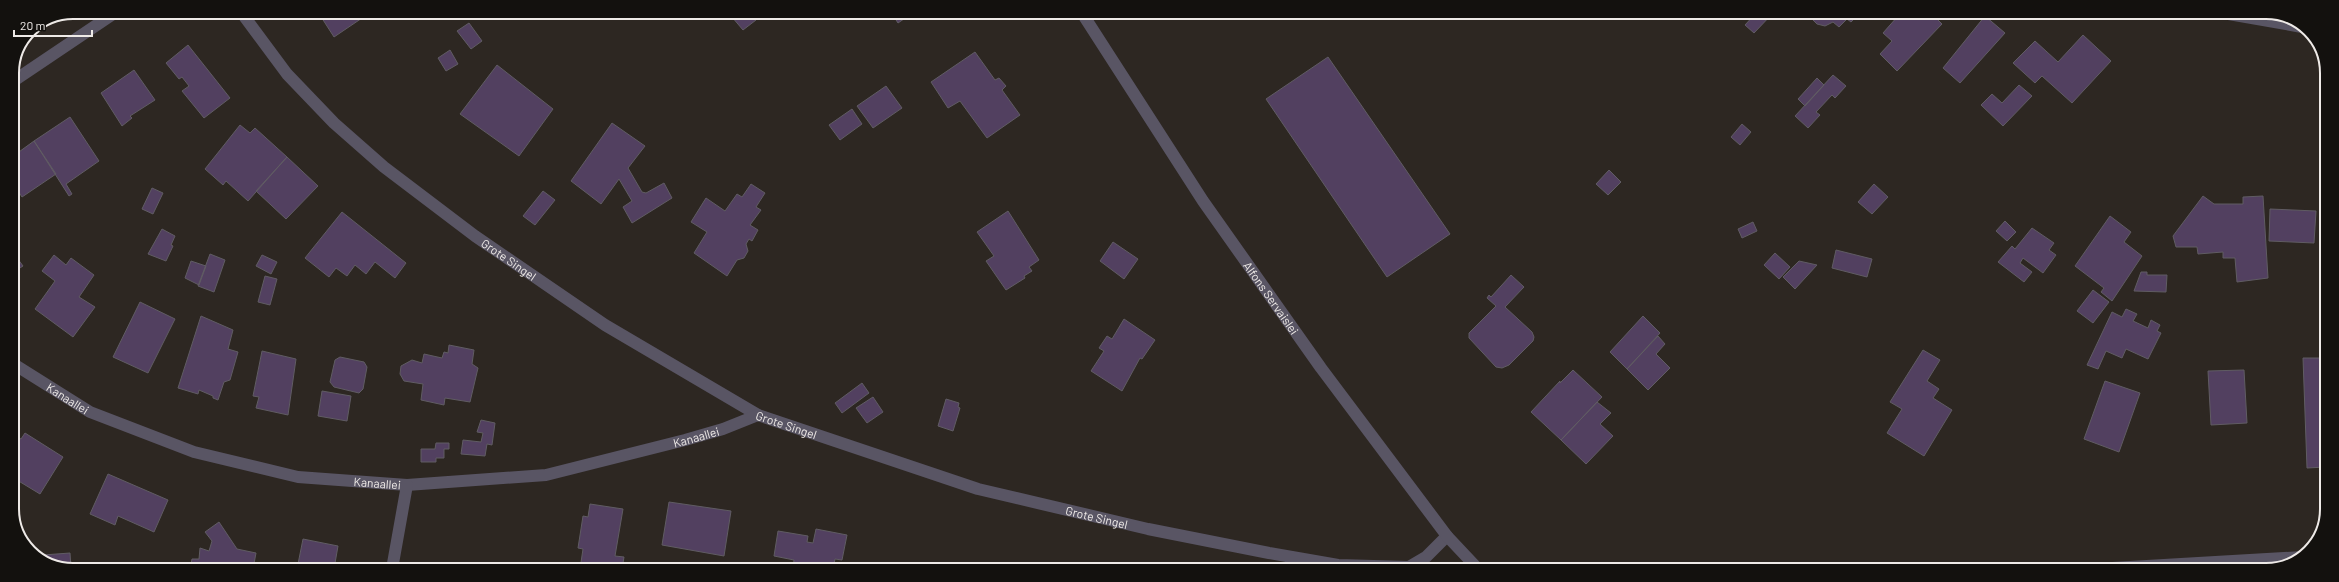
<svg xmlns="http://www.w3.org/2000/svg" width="2339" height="582" viewBox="0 0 2339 582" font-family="Barlow,sans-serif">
  <rect width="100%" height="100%" fill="#2d2722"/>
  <path fill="#524060" stroke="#605c63" d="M318 12H371L334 37Z
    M738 12H750L756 20 743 30 732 17Z
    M891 12H914L898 23Z
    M1756 13H1773L1754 33 1745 25Z
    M1806 13H1860L1851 22 1847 19 1839 27 1833 22 1825 26 1817 24Z
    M1909 13H1931L1942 24 1897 71 1880 54 1892 41 1883 33 1898 16 1902 20Z
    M1985 16 2005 33 1960 83 1943 68Z
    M469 23 482 41 471 49 457 31Z
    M2083 35 2111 61 2072 103 2042 76 2035 83 2013 63 2035 41 2058 62Z
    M188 45 230 98 204 118 182 91 189 86 182 77 179 79 166 63Z
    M450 50 458 64 446 71 438 58Z
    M975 52 995 80 999 78 1006 86 1002 90 1020 115 987 138 960 101 948 108 931 82Z
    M1328 57 1450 234 1387 277 1266 99Z
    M497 65 553 109 519 156 460 114Z
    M134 70 155 100 130 116 132 118 122 126 101 93Z
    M1833 75 1846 86 1835 98 1832 95 1816 112 1820 115 1808 128 1795 116Z
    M1817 78 1824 85 1805 106 1798 99Z
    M2019 85 2032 96 2003 126 1981 105 1992 94 2002 103Z
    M886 86 902 108 873 128 857 106Z
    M852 109 862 124 840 140 829 125Z
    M70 117 99 161 66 184 72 194 69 196 34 141Z
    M612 123 645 146 628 168 642 192 646 193 664 183 672 198 632 223 623 207 632 201 619 179 601 204 571 181Z
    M1742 124 1751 132 1740 145 1731 137Z
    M240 125 250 133 255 128 287 157 248 201 226 181 223 185 205 169Z
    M34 141 56 174 22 197 12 182V157Z
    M287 157 318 186 286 219 256 191Z
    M1609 170 1621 182 1608 195 1596 184Z
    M751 184 765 193 756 207 761 210 750 225 758 230 752 241 749 239 746 244 748 251 744 258 737 260 727 276 694 253 707 232 691 222 706 198 725 211 737 194 742 197Z
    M1874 184 1888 197 1872 214 1858 202Z
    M152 188 163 193 153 214 142 209Z
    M543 191 555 200 535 225 523 216Z
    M2203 196 2214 204H2243V197L2263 196 2268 278 2237 282 2235 258H2223V252L2198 254 2197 247H2176L2173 236Z
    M2270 209 2316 211 2314 243 2269 241Z
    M1008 211 1039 260 1029 267 1032 271 1024 276 1025 278 1006 290 986 261 994 256 977 232Z
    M342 212 406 263 395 278 375 262 366 274 355 265 347 276 336 268 329 277 305 258Z
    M2110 216 2131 232 2124 242 2142 256 2112 301 2101 292 2104 288 2075 266Z
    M2005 221 2016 232 2007 241 1996 231Z
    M1753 222 1757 231 1742 238 1738 229Z
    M2032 228 2054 243 2049 250 2056 255 2043 273 2023 258 2020 263 2032 272 2024 282 1998 262 2012 246 2015 249Z
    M162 229 175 236 171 245 173 246 166 261 148 254Z
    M1113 242 1138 259 1124 279 1100 261Z
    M1836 250 1872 259 1867 277 1832 268Z
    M12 251 23 266 12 273Z
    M1775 253 1790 267 1779 279 1764 265Z
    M210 254 225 260 214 292 198 286Z
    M54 255 66 265 71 258 94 275 79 297 95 307 73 337 35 309 55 281 42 271Z
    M262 255 277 262 271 274 256 266Z
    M191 261 206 266 199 285 185 278Z
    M1799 261 1817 265 1795 289 1783 277Z
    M2141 272H2147V275H2167L2166 292 2134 291Z
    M1511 275 1524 287 1505 307 1532 332 1534 337 1533 341 1509 365 1502 368 1496 367 1469 338V333L1496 306 1487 298 1489 295 1491 297Z
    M265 276 277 279 270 305 258 302Z
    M2093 290 2109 302 2093 323 2077 311Z
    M140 302 175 319 148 373 113 357Z
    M2126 309 2137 314 2133 321 2148 328 2151 320 2160 325 2157 331 2161 333 2148 359 2126 349 2122 358 2106 351 2098 369 2087 365 2112 312 2122 317Z
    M201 316 233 330 228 349 238 352 230 380 224 382 218 400 213 398V396L199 390 198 394 178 388Z
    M1643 316 1660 333 1627 369 1610 352Z
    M1124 319 1155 340 1142 359 1140 358 1122 391 1091 371 1104 351 1099 348 1107 336 1112 339Z
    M1658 336 1665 344 1656 354 1670 368 1648 390 1627 369Z
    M449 345 474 350 472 364 478 368 470 402 445 398 444 405 421 400 423 384 404 381 400 374 401 366 412 360 422 363 424 354 442 358 444 352 448 353Z
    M1923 350 1940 360 1927 381 1939 389 1933 398 1952 410 1924 456 1887 433 1902 409 1890 402Z
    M262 351 296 359 288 415 256 408 259 397 253 396Z
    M340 357 364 362 367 367 363 389 359 393 334 387 330 382 335 360Z
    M2303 358H2326V467L2307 468Z
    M1573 370 1602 397 1561 440 1531 412 1560 381V383Z
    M2244 370 2247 423 2211 425 2208 371Z
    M2105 381 2140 393 2119 452 2084 439Z
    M862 383 869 393 842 413 835 403Z
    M322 391 351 396 347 421 318 416Z
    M873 397 883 412 867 423 856 408Z
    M946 399 959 403 958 407 960 408 953 431 938 426Z
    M1597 402 1611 413 1600 424 1613 436 1586 464 1561 440Z
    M481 420 495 423 492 445 487 444 485 456 461 454 463 440 481 442 483 433 477 432Z
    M25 433 63 457 40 494 12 477V434L21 439Z
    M436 443H449V449H444V458H436V462H421V449H435Z
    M108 474 168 500 154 532 118 516 115 525 90 514Z
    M669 502 731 511 724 556 662 545Z
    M590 504 623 509 615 556 624 557 622 569H580L583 549 578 548 583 516 588 517Z
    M219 522 237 549 256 553 253 569H190L192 559H199L200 548 209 551 212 541 205 532Z
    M816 529 847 535 842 560 835 559 833 569H793L794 560 774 556 778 531 808 536 807 542 813 543Z
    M303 539 338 546 334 569H297Z
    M70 553 71 569H61L43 558V555Z"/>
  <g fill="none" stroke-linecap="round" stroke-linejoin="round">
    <g stroke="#595564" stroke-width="12">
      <path id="s1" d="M241 12 287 74 334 123 384 167 475 236 605 325 758 415 978 489 1148 529 1269 553 1338 565 1409 567 1426 557 1447 536"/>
      <path d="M2223 13 2302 27"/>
      <path d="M12 82 116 12"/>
      <path id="s2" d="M12 363 90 412 194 452 298 477 407 485 546 475 685 440 723 429 758 415"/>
      <path d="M392 569 407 485"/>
      <path d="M2078 570 2303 557"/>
    </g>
    <path stroke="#595564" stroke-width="12" id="s3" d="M1082 13 1203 201 1321 368 1447 536 1479 570"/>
  </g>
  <g text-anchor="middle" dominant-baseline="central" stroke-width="3" stroke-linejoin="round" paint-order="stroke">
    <g font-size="12" fill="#eeeae7" stroke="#13110e">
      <text stroke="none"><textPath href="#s1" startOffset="367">Grote Singel</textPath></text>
      <text stroke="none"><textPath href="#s3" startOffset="342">Alfons Servaislei</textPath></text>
      <text stroke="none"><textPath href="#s2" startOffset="66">Kanaallei</textPath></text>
      <text stroke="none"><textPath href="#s1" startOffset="691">Grote Singel</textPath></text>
      <text stroke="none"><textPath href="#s2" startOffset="714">Kanaallei</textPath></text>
      <text stroke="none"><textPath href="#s2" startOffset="390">Kanaallei</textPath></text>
      <text stroke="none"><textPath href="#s1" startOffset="1015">Grote Singel</textPath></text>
    </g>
  </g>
  <path d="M0 0H2339V582H0ZM73 19H2266A54 54 0 0 1 2320 73V509A54 54 0 0 1 2266 563H73A54 54 0 0 1 19 509V73A54 54 0 0 1 73 19Z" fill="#13110e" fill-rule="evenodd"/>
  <path fill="none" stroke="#eeeae7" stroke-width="2" d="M73 19H2266A54 54 0 0 1 2320 73V509A54 54 0 0 1 2266 563H73A54 54 0 0 1 19 509V73A54 54 0 0 1 73 19Z"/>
  <path d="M14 30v6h78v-6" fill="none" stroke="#eeeae7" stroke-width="2"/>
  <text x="20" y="30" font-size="12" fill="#eeeae7" stroke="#13110e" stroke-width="3" paint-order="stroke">20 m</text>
</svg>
